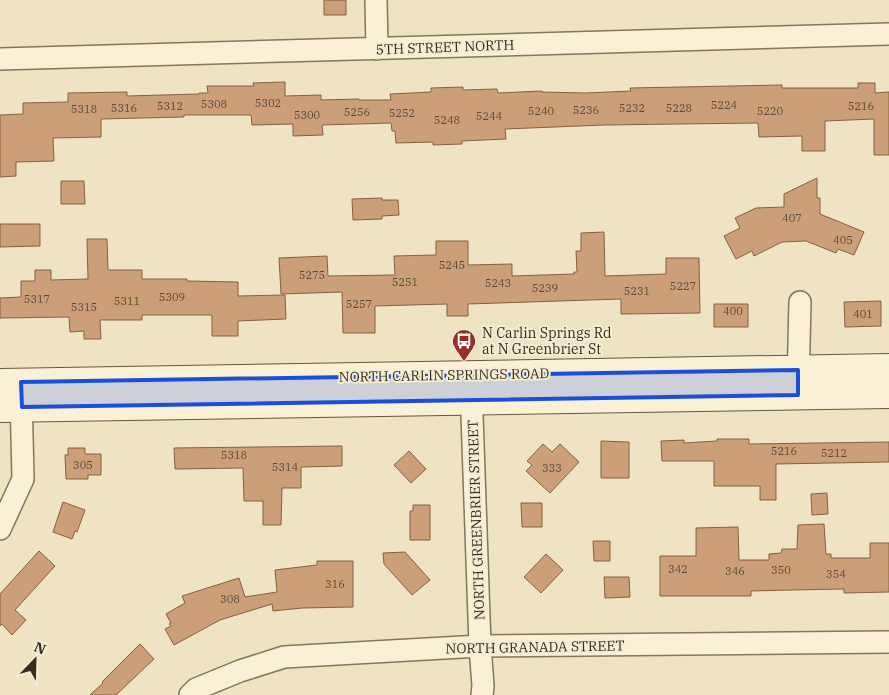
<svg xmlns="http://www.w3.org/2000/svg" width="889" height="695" viewBox="0 0 889 695" font-family="'IBM Plex Serif',serif">
  <rect width="100%" height="100%" fill="#eee3c3"/>
  <path fill="#cc9f79" stroke="#875f40" d="M324 0H346V15H324Z
    M285 82V96L321 95V100L359 99V100H391L390 94 431 92V88L463 87V90L497 89 498 93 542 91V92L585 93 631 91 630 88 782 85V88H858V83H875V93L889 92V155H874V119L825 121V151H802V136L759 137 758 123 604 125 505 129 506 139 462 141V144L433 145V142L396 143 395 131H392L391 123 322 125 323 135 293 136V124L252 125 251 115H184V117L101 119V137L53 138 54 161 16 162V176L0 177V115L23 114V103L68 102V93L127 92V96L199 94V93H208L207 86H254L253 83Z
    M817 178V198H820V214L864 232 854 255 838 249 836 253 806 241 782 242 754 256 752 251 736 259 724 236 740 228 735 218 756 208 784 207V194Z
    M61 181H84L85 204H61Z
    M382 198V200H398L399 215 382 216V219L353 220 352 199Z
    M0 224H40V246L0 247Z
    M604 232 605 276 666 274V258H699L700 313 621 314V299L468 304V316H447V304L375 306V333H343L342 292 281 294 279 258 327 256 328 276 395 275 394 256 436 255V241H468V265L512 264V276L574 274V272H577L576 251H581V233Z
    M87 239H107L108 270H142V279H187V281L238 282V296L285 295 286 319 238 321V336H212V315H142V320H100L101 339H84V331L70 332 69 317 0 318V298L21 297V281H35V270H51V280L88 279Z
    M881 301V326L845 327 844 302Z
    M714 304H748V327H714Z
    M717 439H749V444L889 442V462L776 464V500H760V486H714V461H662L661 441 684 440V443L717 441Z
    M601 441 629 442V478H601Z
    M543 444 552 452 560 444 579 462 550 493 526 471 532 465 527 461Z
    M342 446V466L301 467V488H282L281 525H263V501H244L243 468 175 469 174 448Z
    M68 448H85V454H101V475H88V479H66L65 455H68Z
    M409 451 426 469 411 483 394 465Z
    M827 493 828 514 812 515 811 494Z
    M63 502 85 510 77 532 75 531 72 539 53 532Z
    M521 503H542V527H522Z
    M413 505H430V540H410V511H413Z
    M824 524 826 554H831V558H870V543H889V592L844 593V589L793 590 751 591V596H660V556H696V528L738 527 739 560H769V554L781 553 782 549H797L798 525Z
    M593 541H610V561H594Z
    M39 551 55 566 15 610 26 620 12 635 2 624 0 626V594Z
    M405 552 430 580 412 595 384 564 383 553Z
    M546 554 563 570 541 593 524 577Z
    M317 561H353V607L302 608 273 611 272 604 220 620 174 645 165 629 171 626 169 624 171 623 166 614 185 603 182 596 239 578 245 597 277 592 275 570 317 565Z
    M604 577H629L630 597 605 598Z
    M140 644 154 659 116 695H90L103 683 102 682Z"/>
  <g fill="none" stroke-linecap="round" stroke-linejoin="round">
    <g stroke="#88755a" stroke-width="24">
      <path id="minor" d="M376 0 377 49
        M0 59 889 34
        M798 385 800 302
        M471 386 480 646 483 686 482 695
        M0 529 23 479 21 394
        M190 695 196 689 240 671 284 657 480 646 889 642"/>
    </g>
    <g stroke="#6a563d" stroke-width="30">
      <path id="secondary" d="M0 383 889 368
        M0 408 889 394"/>
    </g>
    <use href="#minor" stroke="#f9f0d6" stroke-width="21"/>
    <use href="#secondary" stroke="#f9f0d6" stroke-width="28"/>
  </g>
  <path fill="#1d4ed8" fill-opacity="0.2" stroke="#1d4ed8" stroke-width="4" stroke-linejoin="round" d="M798 370V395L22 407 21 382Z"/>
  <defs>
    <g id="bus-pin" transform="scale(1.25)"><path d="M0 17L-7.5 6A9.5 9.5 0 1 1 7.5 6Z" fill="#972e2a" stroke="#f5edd3"/><path d="M-5-6H5V4H4V6H2V4H-2V6H-4V4H-5ZM-3.5-4V0h7V-4ZM-3.5 1.2v1.5H-2V1.2ZM2 1.2v1.5H3.5V1.2Z" fill="#fff"/></g>
  </defs>
  <g fill-rule="evenodd">
    <use href="#bus-pin" x="464" y="341"/>
  </g>
  <g text-anchor="middle" dominant-baseline="central" stroke-width="4" stroke-linejoin="round" paint-order="stroke">
    <g font-size="11" fill="#5d4935">
      <text x="268" y="103">5302</text>
      <text x="214" y="104">5308</text>
      <text x="724" y="105">5224</text>
      <text x="170" y="106">5312</text>
      <text x="861" y="106">5216</text>
      <text x="124" y="108">5316</text>
      <text x="632" y="108">5232</text>
      <text x="679" y="108">5228</text>
      <text x="84" y="109">5318</text>
      <text x="586" y="110">5236</text>
      <text x="541" y="111">5240</text>
      <text x="770" y="111">5220</text>
      <text x="357" y="112">5256</text>
      <text x="402" y="113">5252</text>
      <text x="307" y="115">5300</text>
      <text x="489" y="116">5244</text>
      <text x="447" y="120">5248</text>
      <text x="792" y="218">407</text>
      <text x="843" y="240">405</text>
      <text x="452" y="265">5245</text>
      <text x="312" y="275">5275</text>
      <text x="405" y="282">5251</text>
      <text x="498" y="283">5243</text>
      <text x="683" y="286">5227</text>
      <text x="545" y="288">5239</text>
      <text x="637" y="291">5231</text>
      <text x="172" y="297">5309</text>
      <text x="37" y="299">5317</text>
      <text x="127" y="301">5311</text>
      <text x="359" y="304">5257</text>
      <text x="84" y="307">5315</text>
      <text x="733" y="311">400</text>
      <text x="863" y="314">401</text>
      <text x="784" y="451">5216</text>
      <text x="834" y="453">5212</text>
      <text x="234" y="455">5318</text>
      <text x="83" y="465">305</text>
      <text x="285" y="467">5314</text>
      <text x="552" y="468">333</text>
      <text x="678" y="569">342</text>
      <text x="781" y="570">350</text>
      <text x="735" y="571">346</text>
      <text x="836" y="574">354</text>
      <text x="335" y="584">316</text>
      <text x="230" y="599">308</text>
    </g>
    <g font-size="14" fill="#382c1e" stroke="#f5edd3">
      <text transform="translate(445 47) rotate(-2)">5TH STREET NORTH</text>
      <text transform="translate(444 375) rotate(-1)">NORTH CARLIN SPRINGS ROAD</text>
      <text transform="translate(476 520) rotate(-92)">NORTH GREENBRIER STREET</text>
      <text transform="translate(535 647) rotate(-1)">NORTH GRANADA STREET</text>
    </g>
    <g font-size="14" fill="#382c1e" stroke="#f5edd3" text-anchor="start">
      <text x="482" y="333">N Carlin Springs Rd<tspan x="482" dy="16">at N Greenbrier St</tspan></text>
    </g>
  </g>
  <g transform="translate(35 660) rotate(23)" stroke="#f5edd3" stroke-width="4" paint-order="stroke">
  <path d="M0-4L9 19L0 12L-9 19Z" fill="#382c1e"/>
  <text y="-8" font-size="14" font-weight="bold" text-anchor="middle" fill="#382c1e">N</text>
  </g>
</svg>
